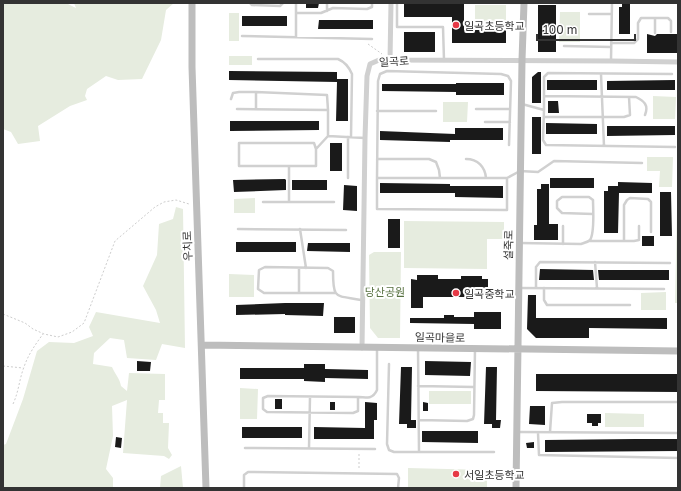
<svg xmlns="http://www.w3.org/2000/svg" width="681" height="491" viewBox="0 0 681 491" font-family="'Golos Text','Noto Sans KR',sans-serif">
  <rect width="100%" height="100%" fill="#fff"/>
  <path fill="#e6ecdf" d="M3 3H66L76 8 74 3H174L166 10 161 40 142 79 118 80 106 76 87 89 85 96 87 100 70 106 38 126 40 141 18 144 11 132 3 129Z
    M475 5H506V28L475 27Z
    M560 12H580V42H559Z
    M229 13H239V41H229Z
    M229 56H252V65H229Z
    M653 96 676 97 675 119H653Z
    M443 102H468L467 122H443Z
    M647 157H673L672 187H659L660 171H647Z
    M678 160V303H675Z
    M255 198V213H234V199Z
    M176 207 183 209 185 348 162 344 156 360 127 358 124 340 110 338 94 353 93 364 112 367C115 374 120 379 121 386L127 391 129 373 165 374V400H159L158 413H163V423H169L168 448 172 455 169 459 164 456 123 453 127 400 112 406 113 436 106 469 113 478V488H3V445L6 444 23 399 37 351 49 342 74 343 93 336 89 327 96 312 160 323 156 310 143 286 157 255 159 224 173 219Z
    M404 221 504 222V239H487V269L404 268Z
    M374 252H401L400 338H378L370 328 369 255Z
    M229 274 254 275V297H229Z
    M666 292V310H641V293Z
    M240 388 258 389 257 419H240Z
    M429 391H471V404H429Z
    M605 413 644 414V427H605Z
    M181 466 183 488H160L161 476Z
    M408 468 487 470V488H408Z"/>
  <path fill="#1a1a1a" d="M306 3H319L318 8H306Z
    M404 3H464V30H506V43H452V17H404Z
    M622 3H630V34H619V7H622Z
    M538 5H556V52H538Z
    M242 16H287V26H242Z
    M319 20H373V29H318Z
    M404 32H435V52H404Z
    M647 34 655 36 657 34H678V53H647Z
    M229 71 337 72V79H348V121H336L337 82 229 80Z
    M538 72H541V103H532V77Z
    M547 80H597V90H547Z
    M675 80V90H607V81Z
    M456 83H504V95H456V92L382 91V84H456Z
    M548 101H558L559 113H548Z
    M532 117H541V154H532Z
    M230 121H319V130L230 131Z
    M546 123 597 124V134H546Z
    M607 126H675V135L607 136Z
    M455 128H503V140H450V142L380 140V131L455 134Z
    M330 143H342V171H330Z
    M550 178H594V188H550Z
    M285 179 286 180V190L234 192 233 180Z
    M292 180H327V190H292Z
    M618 182 652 183V193H619L618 233H604V191H608V186H618Z
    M380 183 450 184V186H503V198L455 197V193H380Z
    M541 184H549V224H558V240H534V225H537V189H541Z
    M344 185 357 186V211L343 210Z
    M660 192H671L672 236H660Z
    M388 219H400V248H388Z
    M642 236H654V246H642Z
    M236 242H296V252H236Z
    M308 243H350V252L307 251Z
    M540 269 593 270 594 280H539Z
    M598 270H669V280H599Z
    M417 275H438V279H461V276H482V279H488V292H472V297H423V308H411V279L417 280Z
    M528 295H536V318H667V329L589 328V338H536L527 329Z
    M285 303H324L323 316 285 315V314L236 315V305Z
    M474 312H501V329H474V324L410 323V318H444V315H454V317H474Z
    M334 317H355V333H334Z
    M137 361 151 362 150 371H137Z
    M425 361 471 362 470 376 425 375Z
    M304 364H325V369L368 370V379L325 378V382L304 381V379H240V368H304Z
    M401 367H412L411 420H416V428H407V424H399Z
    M486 367H497L496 420H501L500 428H492V424H484Z
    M536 374H678V392L536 391Z
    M275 399H282V409H275Z
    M330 402H335V410H330Z
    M365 402 377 403V420H374V439H314V427L365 428Z
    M423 402 428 403V411H423Z
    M530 406H545V425L529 424Z
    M587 414H601V423H598V426H592V423H587Z
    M242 427H302V438H242Z
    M422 431H478V443L422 442Z
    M116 437 122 438 121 448 115 447Z
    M635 439H678V451L545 452V440Z
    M534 442V448H527L526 443Z"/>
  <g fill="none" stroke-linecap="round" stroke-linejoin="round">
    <path stroke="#cdcdcd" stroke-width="1" stroke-dasharray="2 2" stroke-linecap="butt" d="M368 44 382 54
      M3 314 25 323 33 329 44 334 58 337 72 332 84 323 115 241 155 207 164 202 176 200 189 204
      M3 366 23 368
      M13 404C19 391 19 380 24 367 28 355 35 345 43 334
      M359 454V469"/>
    <path stroke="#d0d0d0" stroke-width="2.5" d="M250 3 252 5 280 6 283 3
      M327 3V11
      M397 3V27H443L444 60
      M296 13H321L333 8 367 9 372 7V3
      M589 14H611
      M655 18V33
      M242 36 372 39
      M296 37V3
      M611 43H634L638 39V23L641 18H668L671 21V32
      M564 46 611 47
      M258 59H338C345 62 349 67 352 74L351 137
      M611 60 612 3
      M601 74 604 146
      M256 92 327 95 328 110
      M544 96 636 97C644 101 649 105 645 115
      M231 99 233 93 239 92H256V109
      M522 104 544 110V77L548 73 672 74
      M237 109 328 110V136L365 138
      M476 109H510
      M544 110 543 140 546 145 675 147
      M377 111H436
      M544 117H624L630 115 629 97
      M485 122H510
      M348 137V178
      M316 149 314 143H239V166H316V149L328 136
      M377 159H429L436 162 439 170 440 178
      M466 159C478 159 485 167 486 178
      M289 166V202
      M377 178 378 81 380 74 387 71 501 74 508 76 511 81 509 145
      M507 178V210L377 209V178H507L520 171 538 172 554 161 642 163
      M263 202H334
      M238 229 346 230
      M300 229 306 268
      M590 241H634L639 240V226
      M624 241V205L627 200 630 198 648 199 651 202V232
      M520 243 581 244C584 243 588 242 590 240 595 233 593 209 593 200L589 197H562L557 201V208L562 213 593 214
      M563 244V226
      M595 262 597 288
      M519 288 664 289
      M536 288V267L540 262 670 263
      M544 288V300L547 305H630
      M299 293V268
      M335 293H264L258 289 259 270 265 267 328 268 333 271C333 300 335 295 361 300
      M418 348 419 452
      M389 364 387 444 389 450 394 452H494
      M418 386 474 387
      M358 397V411L353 413 267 412 263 409V398L268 396 358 397C367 398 373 399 377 390V348
      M419 420 467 421 473 419 474 415 475 349
      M519 432 678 433
      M550 432 552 403 562 402H678
      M538 433 539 455 678 458
      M245 448 375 449
      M309 448 310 397
      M244 488V475L248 472 397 474 399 478 398 488"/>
    <path stroke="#d0d0d0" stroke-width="5" d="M390 60 391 3
      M362 348 365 138 367 76 370 64 379 60H390L611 61 678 62"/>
    <path stroke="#bdbdbd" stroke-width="7" d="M192 3V67L206 488
      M202 345 678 351
      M516 488 522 60 524 3"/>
  </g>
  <g fill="#e63946" stroke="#fff" stroke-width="1.5">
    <circle cx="456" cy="25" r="4"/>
    <circle cx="456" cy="293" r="4"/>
    <circle cx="456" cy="474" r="4"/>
  </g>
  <g text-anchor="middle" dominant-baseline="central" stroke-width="4" stroke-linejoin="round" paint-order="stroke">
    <g font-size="11" fill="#333" stroke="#fff" text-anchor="start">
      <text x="464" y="25">일곡초등학교</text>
      <text x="464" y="293">일곡중학교</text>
      <text x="464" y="474">서일초등학교</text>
    </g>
    <g font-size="11" fill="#333" stroke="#fff">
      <text transform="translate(394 61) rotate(-4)">일곡로</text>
      <text transform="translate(508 245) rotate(-89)">설죽로</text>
      <text transform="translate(187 246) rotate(-92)">우치로</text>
      <text transform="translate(440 337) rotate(1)">일곡마을로</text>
    </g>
    <g font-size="11" fill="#56703f" stroke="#fff">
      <text x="385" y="291">당산공원</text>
    </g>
  </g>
  <rect width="681" height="491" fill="none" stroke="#333333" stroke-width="8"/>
  <path d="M537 34v6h98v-6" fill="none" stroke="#333333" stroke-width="2"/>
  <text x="543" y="34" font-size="12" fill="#333333" stroke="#ffffff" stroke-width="3" paint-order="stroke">100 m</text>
</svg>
